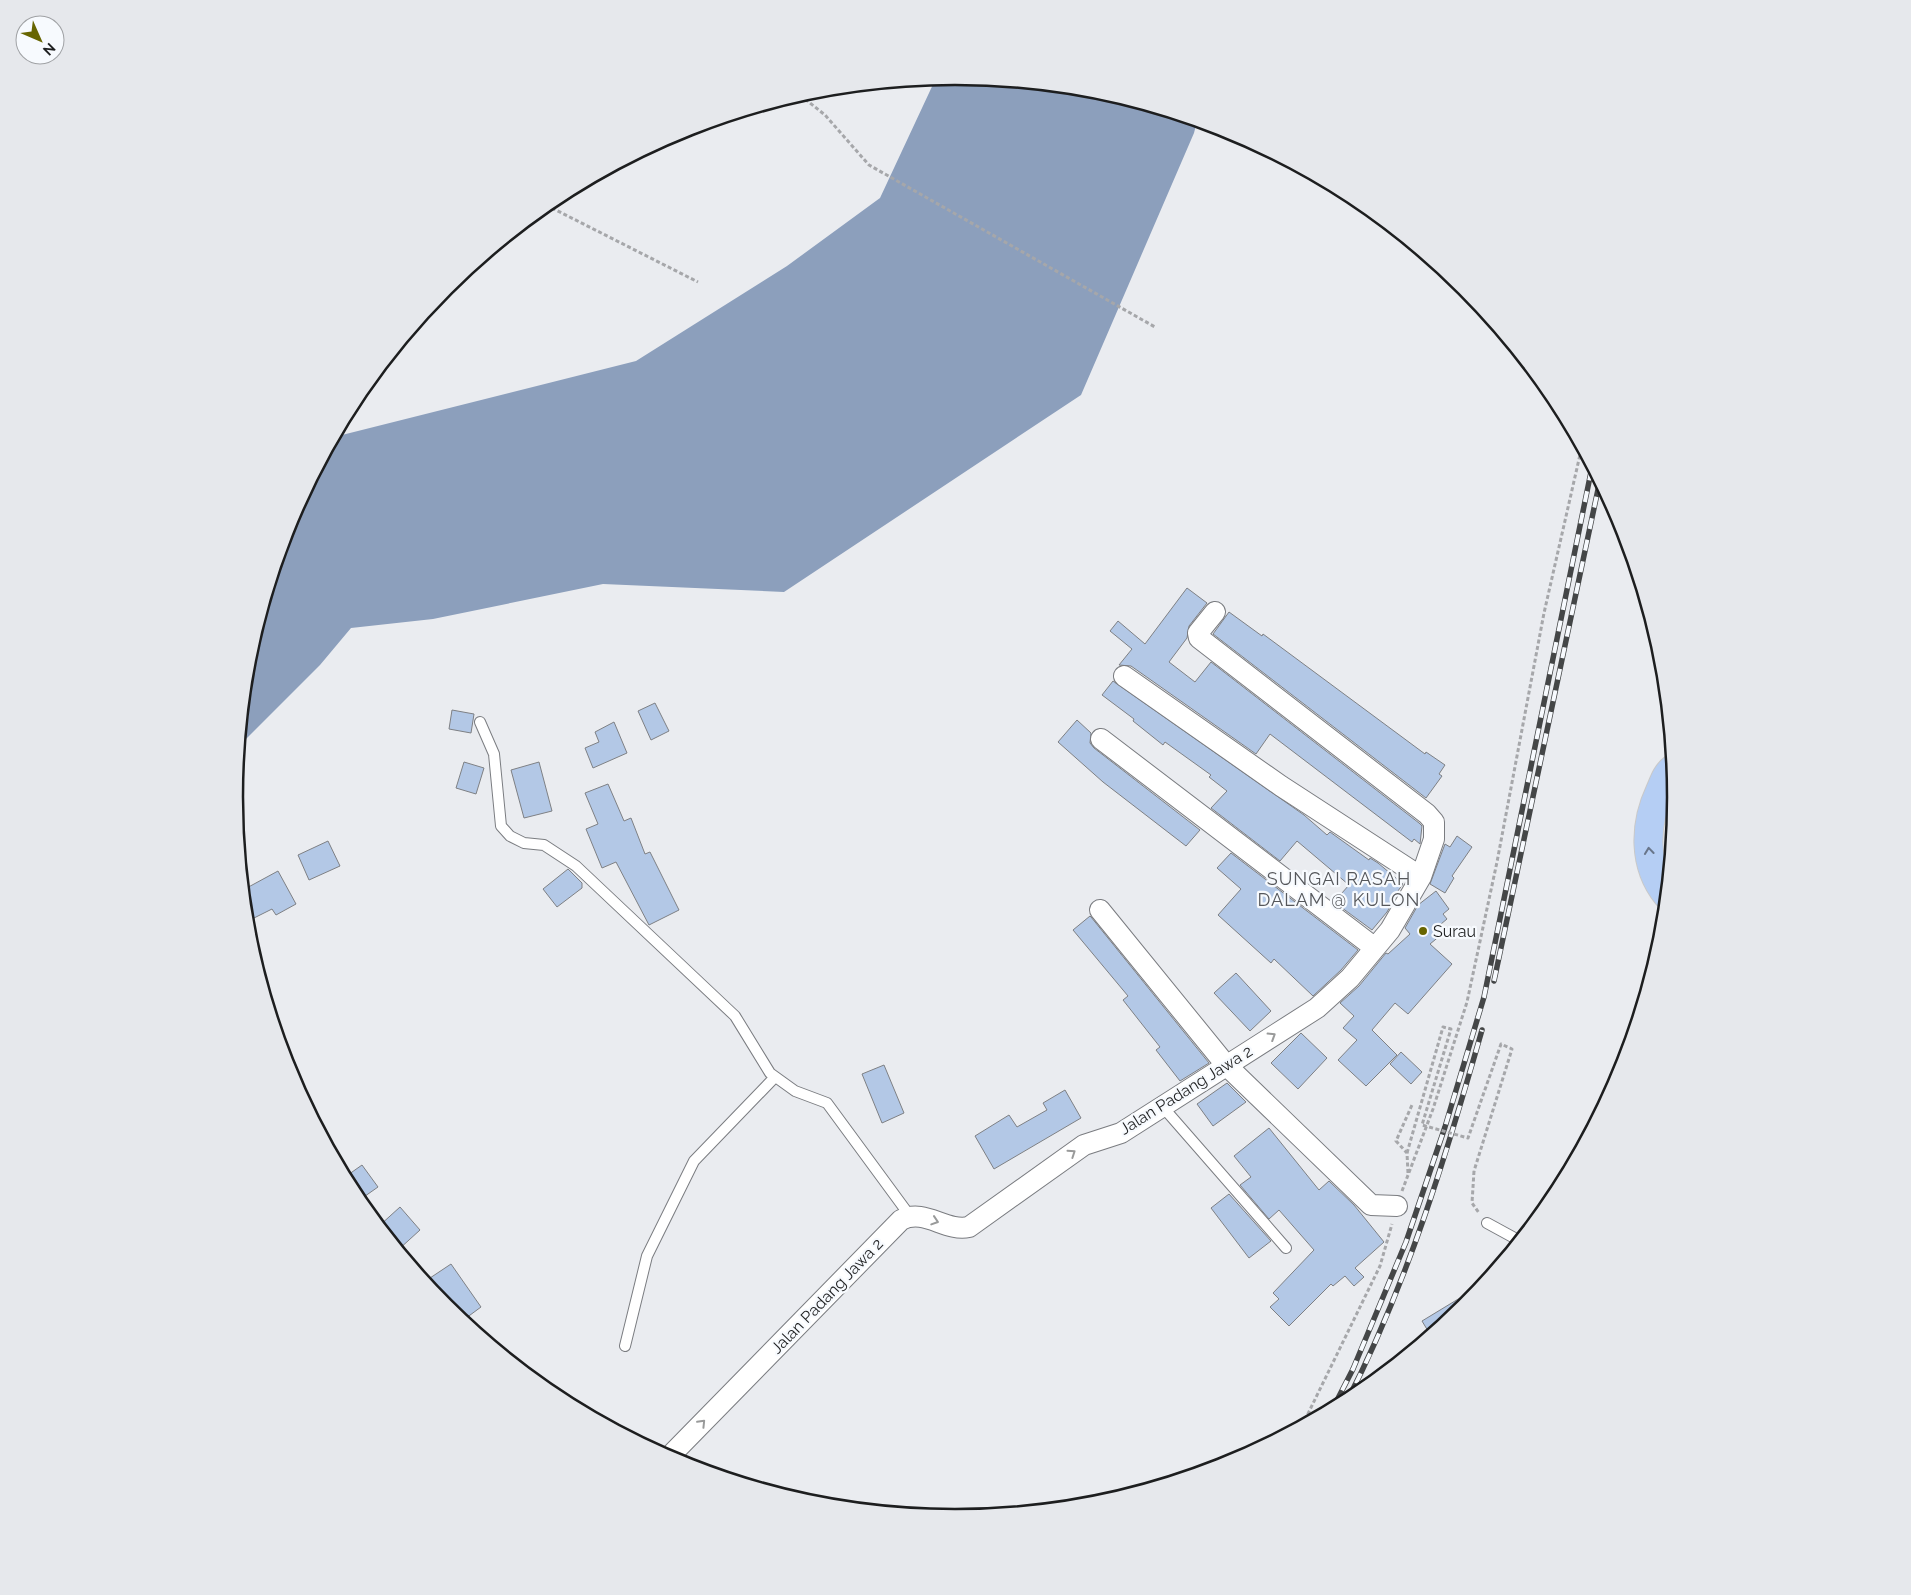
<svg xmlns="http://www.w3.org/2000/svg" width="1911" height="1595" viewBox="0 0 1911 1595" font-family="Raleway,sans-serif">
  <rect width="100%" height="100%" fill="#eaecf0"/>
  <path fill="#8c9fbc" d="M956 76 1096 90 1197 121 1194 133 1081 395 784 592 603 584 433 619 351 628 320 665 239 746 248 657 289 521 334 437 636 361 787 266 880 198 936 78Z"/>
  <path fill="#b3c8e6" stroke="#7e8084" d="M1187 588 1207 603 1189 626 1187 638 1169 662 1195 682 1211 662 1419 823 1422 826 1420 844 1414 839 1412 842 1270 734 1256 754 1131 666 1119 665 1132 649 1110 631 1118 621 1145 644Z
    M1229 612 1262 636 1263 634 1425 754 1426 752 1445 765 1439 774 1442 776 1426 798 1213 634Z
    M1113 681 1304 815 1327 835 1330 832 1369 860 1370 858 1378 863 1403 884 1395 895 1396 896 1387 912 1372 930 1334 902 1349 885 1297 841 1280 861 1211 808 1227 791 1209 777 1211 775 1165 742 1163 745 1133 721 1134 719 1102 695Z
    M655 703 669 731 651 740 638 711Z
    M452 710 474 714 471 733 449 729Z
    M1077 720 1091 733 1090 743 1094 748 1200 830 1186 846 1103 782 1058 742Z
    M614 722 627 753 593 768 585 748 599 742 595 732Z
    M464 762 484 768 476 794 456 788Z
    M539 762 552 811 524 818 511 770Z
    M608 784 624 821 631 818 645 854 650 852 679 910 649 925 616 862 602 868 586 829 598 824 585 793Z
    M1457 836 1472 847 1452 876 1454 878 1445 893 1430 884 1445 844 1450 847Z
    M328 841 340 866 309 880 298 855Z
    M1231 853 1358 950 1341 970 1313 996 1274 959 1271 963 1218 915 1241 889 1217 868Z
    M568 869 582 883V888L557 907 543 889Z
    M278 871 296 904 276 915 272 909 246 922 243 890Z
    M1436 891 1449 909 1443 914 1447 919 1435 929 1441 935 1430 944 1452 964 1408 1014 1395 1003 1372 1030 1397 1055 1366 1086 1338 1060 1357 1040 1343 1028 1354 1016 1340 1003 1359 986 1386 953 1388 954 1410 934 1405 928 1418 905Z
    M1090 916 1091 917 1209 1063 1180 1081 1156 1050 1160 1047 1123 1000 1128 996 1073 930Z
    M1236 973 1271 1011 1250 1031 1214 993Z
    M1301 1033 1327 1058 1298 1089 1271 1063Z
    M1401 1052 1422 1072 1411 1084 1390 1064Z
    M884 1065 904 1113 882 1123 862 1074Z
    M1227 1083 1246 1102 1213 1126 1197 1104Z
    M1065 1090 1081 1118 994 1169 975 1136 1009 1115 1017 1127 1047 1110 1043 1103Z
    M1269 1128 1319 1190 1329 1181 1354 1205 1384 1242 1355 1268 1364 1277 1354 1286 1345 1276 1333 1286 1331 1284 1289 1326 1270 1307 1279 1299 1273 1293 1314 1250 1279 1210 1269 1219 1240 1185 1251 1177 1234 1156Z
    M362 1165 378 1187 358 1201 345 1177Z
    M1229 1194 1271 1241 1249 1258 1211 1208Z
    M400 1207 420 1230 398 1250 379 1226Z
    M451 1264 481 1307 462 1321 445 1307 424 1282Z
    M1478 1287 1480 1290 1465 1308 1431 1336 1422 1321Z"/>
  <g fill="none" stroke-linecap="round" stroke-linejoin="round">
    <g stroke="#7a7c80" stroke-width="12">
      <path id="service" d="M480 722 494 754 501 826 510 836 524 843 544 845 576 866 735 1016 770 1073 795 1091 827 1103 910 1216
        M1162 1106 1286 1248
        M1487 1223 1520 1241
        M625 1346 647 1256 694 1161 775 1077"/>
    </g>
    <g stroke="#7a7c80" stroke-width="22">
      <path id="minor" d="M1124 676 1281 786 1421 877
        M1101 739 1375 948
        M1100 910 1226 1065 1371 1205 1397 1206
        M668 1458 901 1220C925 1208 945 1232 969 1227L1084 1145 1121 1133 1317 1008 1350 978 1390 930 1421 877 1434 839V822L1427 814 1199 638 1198 633 1215 612"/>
    </g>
    <g stroke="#c9c9c9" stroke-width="30">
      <path id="primary" d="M1667 895C1643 865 1644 825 1660 791 1664 782 1666 774 1674 768"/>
    </g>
    <path stroke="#a6a7aa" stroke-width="3" stroke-dasharray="4 2.5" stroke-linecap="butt" d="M800 95 825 115 869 165 1155 327
      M546 205 698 282
      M1474 1171 1472 1203 1479 1213
      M1408 1173 1407 1153 1396 1141 1412 1105
      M1402 1191 1433 1109 1467 1002 1497 862 1544 613 1582 446
      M1302 1426 1380 1266 1392 1224"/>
    <use href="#service" stroke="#fff" stroke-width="10"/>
    <use href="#minor" stroke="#fff" stroke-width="20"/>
    <use href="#primary" stroke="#b5cef4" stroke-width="28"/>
    <g stroke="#444647" stroke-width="5.5">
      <path id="rail" d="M1494 981 1600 480
        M1346 1403C1407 1285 1446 1156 1482 1030
        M1332 1410 1353 1369 1406 1242 1445 1127 1484 997 1592 467"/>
    </g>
    <use href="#rail" stroke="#f7fafe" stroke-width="4" stroke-dasharray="11" stroke-linecap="butt"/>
    <path stroke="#a6a7aa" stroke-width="3" stroke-dasharray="4 2.5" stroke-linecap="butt" d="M1407 1153 1443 1027 1451 1029 1422 1125 1468 1138 1501 1044 1512 1049 1474 1171"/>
  </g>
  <defs><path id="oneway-chevron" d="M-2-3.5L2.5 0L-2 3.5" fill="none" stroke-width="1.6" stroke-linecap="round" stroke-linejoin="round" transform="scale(1.25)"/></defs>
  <use stroke="#69768a" href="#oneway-chevron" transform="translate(1649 851) rotate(-96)"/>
  <g stroke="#999a9a">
    <use href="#oneway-chevron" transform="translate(1272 1036) rotate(-32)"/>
    <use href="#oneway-chevron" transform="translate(1072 1153) rotate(-34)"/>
    <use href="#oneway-chevron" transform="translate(935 1221) rotate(18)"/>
    <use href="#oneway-chevron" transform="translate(702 1423) rotate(-46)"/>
  </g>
  <circle fill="#676500" stroke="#f7fafe" stroke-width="2" cx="1423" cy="931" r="5"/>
  <g text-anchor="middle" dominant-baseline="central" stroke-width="4.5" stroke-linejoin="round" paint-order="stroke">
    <g font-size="16" fill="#1d1e1f" stroke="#f7fafe" text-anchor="start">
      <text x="1433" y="931">Surau</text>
    </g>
    <g font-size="16" fill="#1d1e1f" stroke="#f7fafe">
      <text transform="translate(1186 1090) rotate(-32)">Jalan Padang Jawa 2</text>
      <text transform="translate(827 1296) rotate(-46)">Jalan Padang Jawa 2</text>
    </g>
    <g font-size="18" letter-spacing="1" fill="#55575b" stroke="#f7fafe">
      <text x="1339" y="878">SUNGAI RASAH<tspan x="1339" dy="21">DALAM @ KULON</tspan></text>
    </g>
  </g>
  <path d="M0 0H1911V1595H0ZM243 797a712 712 0 1 1 1424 0a712 712 0 1 1-1424 0Z" fill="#e6e8ec" fill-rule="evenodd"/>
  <path fill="none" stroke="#1d1e1f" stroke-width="2.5" d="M243 797a712 712 0 1 1 1424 0a712 712 0 1 1-1424 0Z"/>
  <g transform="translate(40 40) rotate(135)"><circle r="24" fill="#f7fafe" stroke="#a0a2a5"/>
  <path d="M0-4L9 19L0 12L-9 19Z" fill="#676500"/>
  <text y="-8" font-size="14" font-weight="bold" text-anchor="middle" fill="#1d1e1f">N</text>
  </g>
</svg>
